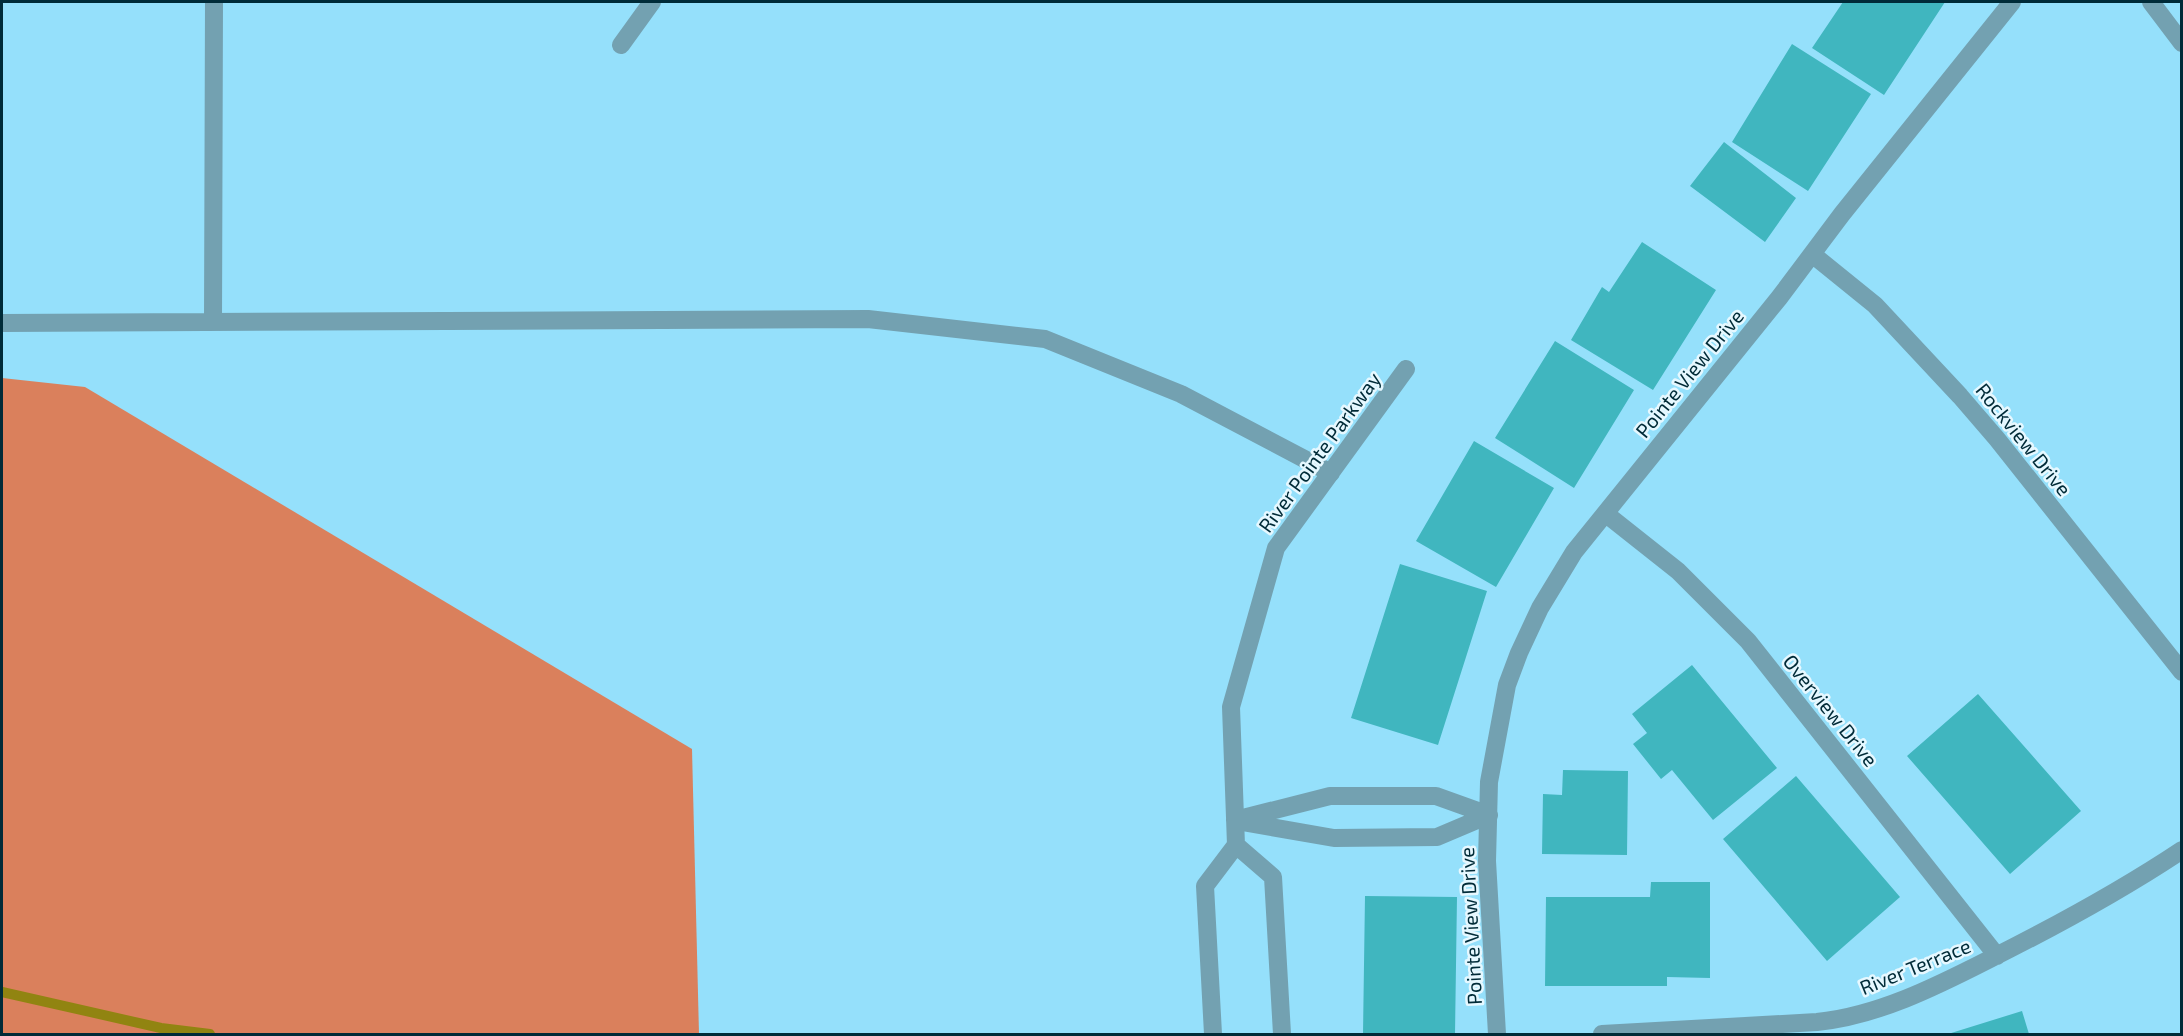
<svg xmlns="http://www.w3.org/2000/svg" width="2183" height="1036" viewBox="0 0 2183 1036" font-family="'Exo 2',sans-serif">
  <rect width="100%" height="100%" fill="#95e0fb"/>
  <path fill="#da805c" d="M2 378 85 387 692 749 699 1034H2Z"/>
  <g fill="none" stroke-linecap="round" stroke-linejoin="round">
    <path stroke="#918411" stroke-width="10" d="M2 992 161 1028 210 1034"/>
  </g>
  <path fill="#40b6bf" d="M1843 2H1945L1884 95 1812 48Z
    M1792 44 1871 94 1808 191 1732 142Z
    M1724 142 1796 198 1765 242 1690 186Z
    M1642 242 1716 290 1653 390 1571 340 1602 287 1609 292Z
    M1555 341 1634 390 1574 488 1495 438Z
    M1474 441 1554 488 1496 587 1416 541Z
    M1400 564 1487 591 1438 745 1351 718Z
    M1692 665 1777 768 1713 820 1672 770 1661 779 1633 744 1647 733 1632 714Z
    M1978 694 2081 811 2010 874 1907 756Z
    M1563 770 1628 771 1627 855 1542 854 1543 794 1562 795Z
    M1796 776 1900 897 1827 961 1723 839Z
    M1651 882H1710V978L1667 977V986H1545L1546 897H1650Z
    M1365 896 1457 897 1455 1034H1363Z
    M2022 1011 2029 1034H1948Z"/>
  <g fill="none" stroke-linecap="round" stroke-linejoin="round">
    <path stroke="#73a1b1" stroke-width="18" d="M2151 2 2182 43
      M621 45 652 2
      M1812 254 1875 305 1960 396 1997 439 2182 672
      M213 322 214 2
      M2 323 868 319 1045 339 1181 394 1331 473
      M1606 514 1678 571 1748 641 1997 956
      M1235 820 1330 796H1436L1489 815
      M1242 822 1334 838 1437 837 1489 815
      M1236 845 1273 877 1282 1034
      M1213 1034 1205 886 1236 845 1231 707 1276 548 1406 369
      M1497 1034 1487 861 1489 782 1507 685 1519 653 1540 608 1574 552 1779 298 1842 214 2012 2
      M1602 1034 1817 1022C1877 1016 1935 987 1988 960 2054 927 2119 892 2182 850"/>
  </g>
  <g text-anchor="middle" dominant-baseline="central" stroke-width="5" stroke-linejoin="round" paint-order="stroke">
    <g font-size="20" fill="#002b38" stroke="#e6f8ff">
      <text transform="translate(1689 373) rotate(-51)">Pointe View Drive</text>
      <text transform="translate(2024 439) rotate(51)">Rockview Drive</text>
      <text transform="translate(1319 452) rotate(-54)">River Pointe Parkway</text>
      <text transform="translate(1831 710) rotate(51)">Overview Drive</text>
      <text transform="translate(1470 926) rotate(-93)">Pointe View Drive</text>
      <text transform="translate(1915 966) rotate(-22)">River Terrace</text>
    </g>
  </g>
  <rect width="2183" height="1036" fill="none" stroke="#002b38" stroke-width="6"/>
</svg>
